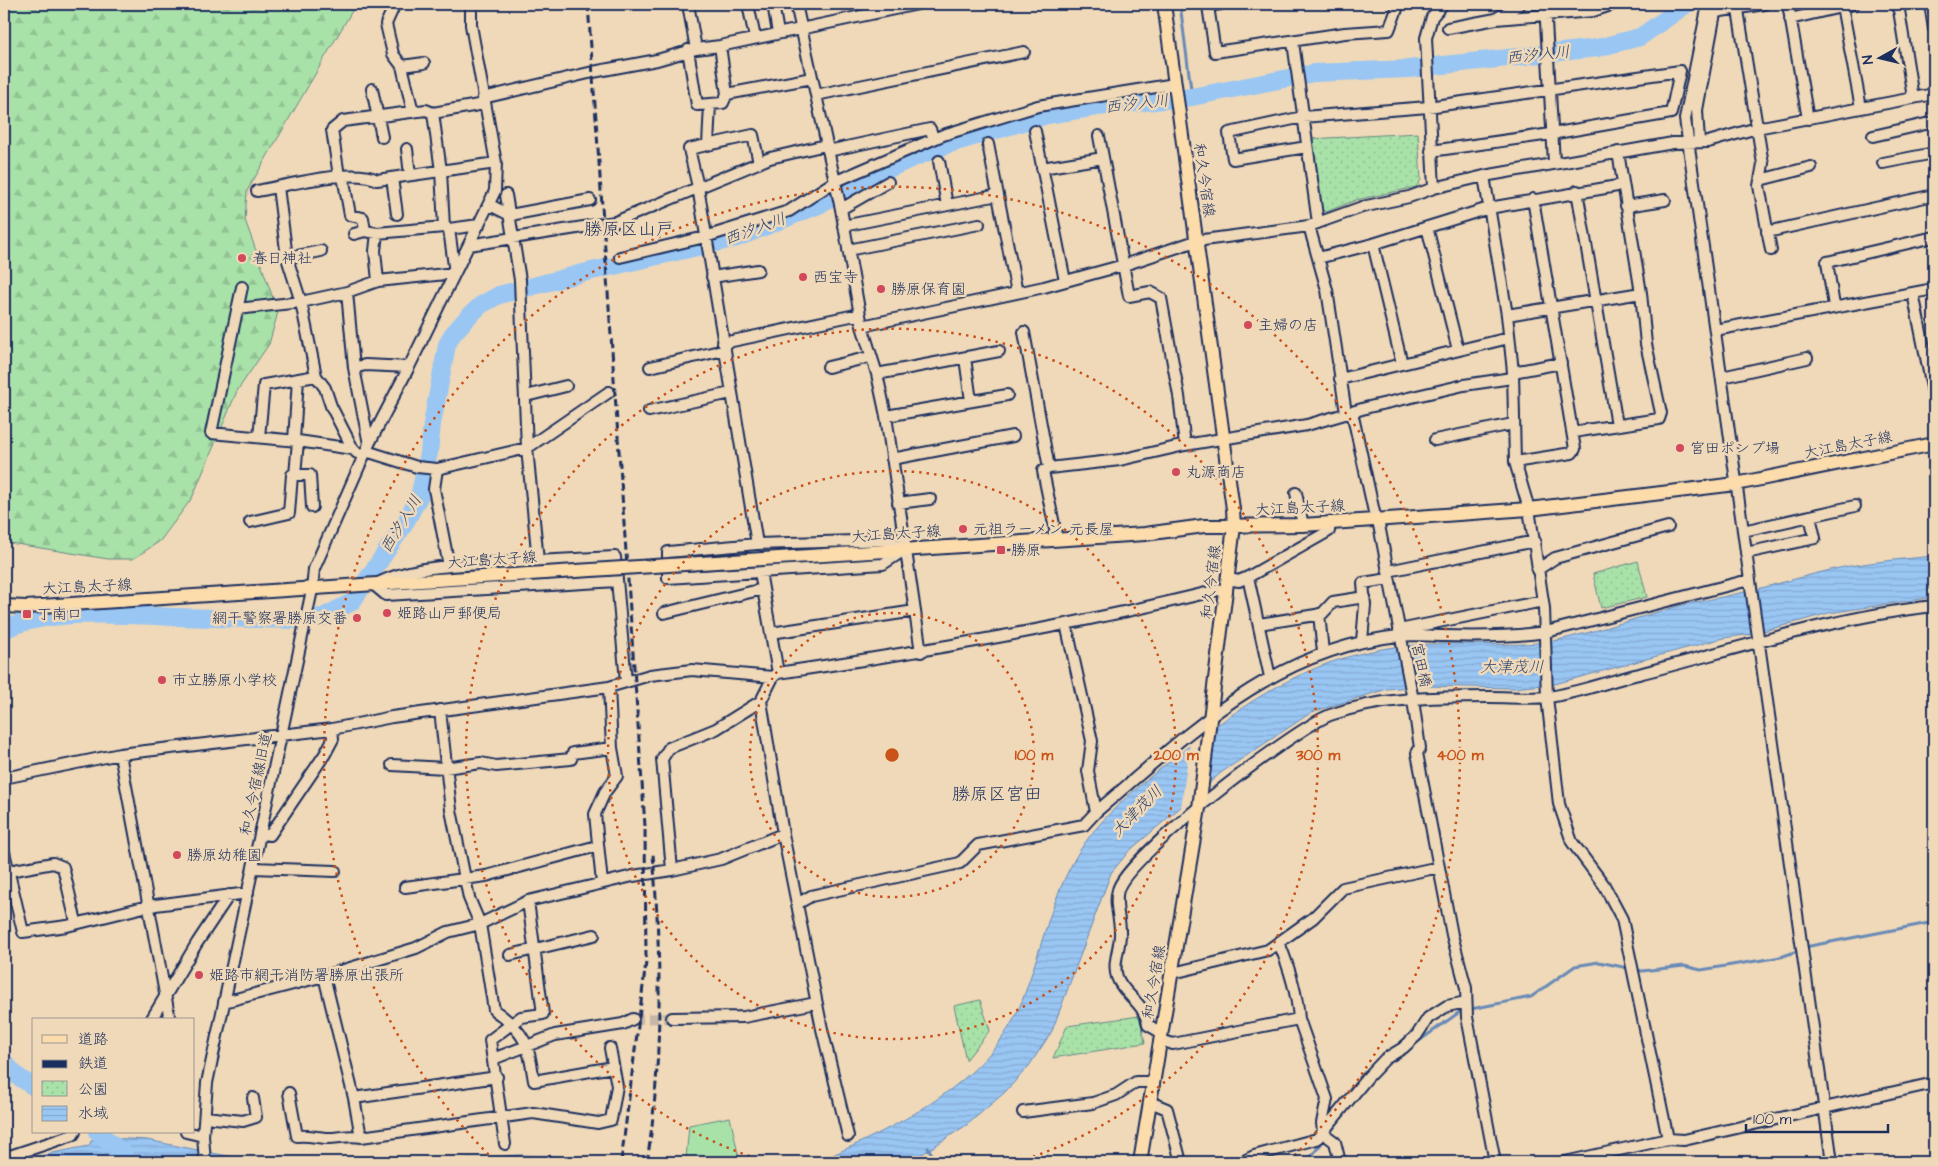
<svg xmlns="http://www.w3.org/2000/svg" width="1938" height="1166" viewBox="0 0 1938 1166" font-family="'Architects Daughter','Klee One',sans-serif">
  <defs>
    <pattern id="forest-firs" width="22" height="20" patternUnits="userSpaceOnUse" patternTransform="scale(1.25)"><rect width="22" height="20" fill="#a9e2a8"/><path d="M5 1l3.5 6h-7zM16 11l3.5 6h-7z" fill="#91c293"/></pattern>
    <pattern id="park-dots" width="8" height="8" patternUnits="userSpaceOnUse" patternTransform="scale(1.25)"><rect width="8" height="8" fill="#a9e2a8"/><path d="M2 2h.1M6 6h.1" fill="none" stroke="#91c293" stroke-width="1.8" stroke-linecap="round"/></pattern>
    <pattern id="water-rules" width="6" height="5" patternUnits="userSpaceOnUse" patternTransform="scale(1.25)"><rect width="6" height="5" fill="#99c6f3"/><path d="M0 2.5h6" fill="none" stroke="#83aad3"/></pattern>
  </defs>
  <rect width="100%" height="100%" fill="#f0d9b8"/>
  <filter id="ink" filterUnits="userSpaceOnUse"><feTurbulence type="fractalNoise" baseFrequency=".02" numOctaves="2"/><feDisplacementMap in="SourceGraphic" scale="10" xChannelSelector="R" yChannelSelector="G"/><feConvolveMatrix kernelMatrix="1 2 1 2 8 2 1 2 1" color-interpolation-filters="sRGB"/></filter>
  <g filter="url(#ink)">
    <path fill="#a9e2a8" stroke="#628883" d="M730 1117 739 1158 712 1162 686 1159 689 1125Z"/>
    <path fill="url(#forest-firs)" stroke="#628883" d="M4 4H356L247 191 245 220 278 312 269 344 237 391 192 498 160 541 133 559H108L4 542Z"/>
    <path fill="url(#park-dots)" stroke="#628883" d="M1418 133 1421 180 1416 187 1356 200 1326 212 1320 209 1310 139Z
      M1638 561 1647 597 1601 608 1593 574Z
      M980 1000 990 1030 966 1060 954 1006Z
      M1140 1016 1145 1043 1053 1058 1067 1026Z"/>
    <path fill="url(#water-rules)" stroke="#678ab7" d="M1934 556V597L1829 613 1753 634 1723 638 1555 684 1513 688 1422 686 1387 689 1312 712 1222 772 1129 851 1111 873 1052 1031 1029 1066 1004 1093 968 1124 910 1162H817C892 1129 991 1083 1022 1001 1044 944 1053 882 1093 832 1116 804 1146 780 1174 758 1249 699 1318 651 1417 645 1468 641 1518 650 1567 638 1605 629 1642 616 1679 606 1699 601 1720 598 1740 593 1773 586 1806 575 1839 568 1870 562 1903 559 1934 556Z
      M110 1138 147 1140 258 1162H23L52 1153 89 1146 91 1141Z
      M517 1155 555 1156 591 1162H443Z"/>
    <path fill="#f0d9b8" d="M1218 720 1209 785 1181 808 1190 742Z"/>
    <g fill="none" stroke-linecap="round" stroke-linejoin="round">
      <path stroke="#678ab7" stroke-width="3" d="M1180 4 1192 97
        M1412 1046 1461 1011 1531 997 1575 966 1599 962 1642 971 1684 966 1701 970 1781 957 1810 946 1934 922
        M928 1148 937 1162
        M1307 1162 1345 1113"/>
      <path stroke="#99c6f3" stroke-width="18" d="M4 630C47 608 129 615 177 617 215 618 253 619 292 620L323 617 352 602 404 525 419 497 429 453 432 424 447 345 452 335 466 319 481 305 499 295 583 273 737 238 819 205 846 188 906 161 949 144 1047 115 1097 107 1192 97 1314 73 1408 69 1597 48 1640 37 1687 4
        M4 1062 17 1076 34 1087
        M97 1132 124 1153"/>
      <path stroke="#c5b7a6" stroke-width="10" stroke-dasharray="10 5" stroke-linecap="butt" d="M633 1019 672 1018"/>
      <g stroke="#1b2f5e" stroke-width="14">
        <path id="minor" d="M395 4 386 24 393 54 402 66 413 112
          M688 4 696 49
          M773 4 778 33
          M796 4 841 209 862 326 877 374 886 416 921 652
          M1221 4 1208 6 1215 52 1345 33 1389 30 1399 4
          M1545 4 1554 163
          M1708 4 1685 119 1832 1162
          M1788 4 1808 119
          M1898 4 1913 98
          M1930 4 1934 29
          M1842 6 1861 108
          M749 9 755 38
          M1738 10 1763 164 1759 186 1771 250
          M1709 13 1764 4
          M1497 18 1520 4
          M1790 19 1854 4
          M1448 28 1496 19 1593 11 1614 4
          M1293 42 1318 223
          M688 50 697 105 723 103 727 94 720 46
          M402 66 424 63
          M372 89 382 137
          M727 94 812 78
          M816 95 1024 52
          M483 98 593 72 657 60 696 49 720 46 918 4
          M433 113 484 104
          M1035 131 1065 281
          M1099 136 1129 296 1150 292 1161 298 1179 396 1185 445
          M1873 136 1934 122
          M1699 142 1697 110 1715 13
          M988 144 1017 293
          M708 145 710 104
          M1307 147 1233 159 1229 133 1303 117 1428 107 1680 71 1671 113 1551 134 1431 151
          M407 149 410 175
          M828 151 930 129 934 139
          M939 161 947 205
          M1883 163 1934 153
          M1042 168 1103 158
          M343 176 350 215 363 218 365 231
          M1484 176 1507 315 1513 372 1515 462 1529 509 1544 608 1547 697 1559 804 1572 842 1604 885 1622 919 1668 1139
          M392 178 397 214
          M1760 180 1811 167
          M278 187 287 258 301 302 316 376 325 388 331 406 353 449 357 453
          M1434 188 1426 38 1432 17 1443 4
          M257 191C285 186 353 167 377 180L496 163
          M1577 191 1617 425
          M506 195 520 280 527 448 538 561
          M490 205 510 215 590 200
          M1626 206 1665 200
          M841 209 888 182
          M843 226 998 195
          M1309 226 1327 290 1346 413
          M1427 227 1458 350
          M449 229 479 225
          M1767 232 1934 195
          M377 233 375 251 378 281
          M354 234 365 231 377 233 444 227
          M1373 244 1402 364
          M469 245 615 222 770 158 826 145
          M848 250 979 224
          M620 257 705 237 789 211 834 182 943 135 1038 106 1175 84
          M287 258 321 251
          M1318 258 1373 244 1489 208 1623 185
          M712 277 758 270
          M242 287 211 433 298 441 353 449
          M347 292 354 368 369 444
          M1913 293 1934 397
          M1834 306 1827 262 1934 237
          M237 309 301 302 347 292 378 281 455 273 449 229 444 227 441 171 433 113 426 110 343 121 332 130 339 176
          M1507 315 1641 293
          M862 326 1044 287 1124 265 1196 241 1309 226 1362 207 1409 197 1434 188 1484 176 1673 143 1708 142 1757 128 1934 94
          M1715 330 1934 289
          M1024 332 1049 468
          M723 343 860 314
          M965 358 971 401
          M650 367 724 350
          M828 367 870 357
          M354 368 365 365 409 367
          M1513 372 1561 363
          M877 374 999 351
          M1722 377 1807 358
          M1340 379 1509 338
          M526 396 566 386
          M649 411 731 393
          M1352 412 1376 521
          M886 416 1007 395
          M1573 432 1659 419 1661 413 1646 344 1641 293 1618 152
          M259 437 264 385 316 376
          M294 440 298 379
          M1435 440 1513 424
          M366 451 417 467 437 469 527 448 609 392
          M892 459 1013 436
          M1515 462 1572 453 1575 449 1533 199
          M437 469 434 489 449 566
          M295 475 298 441
          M1296 493 1303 525
          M898 503 930 499
          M1378 520 1413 700 1420 748 1417 753 1452 935 1466 988 1467 1017 1495 1162
          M250 522 289 513 292 475H310L312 507
          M1743 531 1855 506
          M1057 539 1043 471 1049 468 1120 460 1185 445 1307 425 1369 407 1464 385 1512 378
          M888 540 906 549 883 564 668 578V552L757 544Z
          M757 544 698 187 689 149 753 135 759 163
          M1746 553 1815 538 1810 516
          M1537 570 1555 558 1668 527
          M1388 571 1535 541
          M760 572 778 673 773 677 761 701 783 834 822 1029 848 1136
          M1248 577 1270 677
          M1228 579 1239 581 1248 577 1329 531 1330 522
          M617 581 386 595 374 585C413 565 453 566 496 563 536 561 575 559 615 557L626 682
          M664 613 763 589
          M1319 614 1323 652
          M1066 624 1092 741 1088 771 1096 812
          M1259 624 1322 614 1333 602 1365 597
          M1399 630 1543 601
          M771 633 915 611
          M1362 641 1365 605 1363 583 1389 579
          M778 673C926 651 1073 626 1218 590L1227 591
          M440 710 451 810 469 898 480 924 494 1010C526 1033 528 1043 534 1081L613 1067
          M120 754 170 1020
          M392 765 445 768 481 763 496 766 571 759 573 753 612 748
          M4 778 120 754 332 729 392 717 609 687 650 675 692 670 773 677
          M261 834 270 835 325 754 333 739 332 729
          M4 852 23 932 67 926 148 906 248 893
          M253 868 335 871
          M672 870 662 759 669 748 716 729 761 701
          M9 871 53 863 63 867 76 922
          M602 883 595 814 605 792 617 776 612 748 609 687
          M405 887 486 876 597 846
          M797 904 811 896 960 863 978 845 1084 825 1096 812C1188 734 1272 650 1398 636 1413 634 1429 636 1444 636 1478 637 1511 637 1546 632L1749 580
          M1279 943C1289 967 1297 992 1299 1019
          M510 955 594 935
          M1173 973 1268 950 1313 918 1343 888 1439 867
          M324 976 354 1098 361 1137
          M224 1002 324 976 416 948 448 932 480 924 528 901 633 876 672 870 721 859 783 834
          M672 1018 744 1017 816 1003
          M151 1020 197 943 229 895
          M1162 1033 1148 1025C1145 1002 1123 995 1117 977 1112 962 1121 947 1120 931 1120 918 1114 903 1118 890 1127 856 1294 729 1330 715 1381 697 1437 697 1490 697 1509 697 1529 699 1548 697 1578 693 1609 681 1639 674 1736 649 1834 617 1934 606
          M1161 1040 1173 1044 1299 1019 1327 1099 1322 1123 1323 1133 1335 1142 1340 1162
          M493 1059 555 1035 623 1024 633 1019
          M289 1093 297 1136C307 1135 315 1137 325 1138 337 1139 348 1134 361 1137L533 1113 598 1123 611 1120 617 1086 610 1048
          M354 1098 497 1077
          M1150 1102 1167 1109 1181 1162
          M1023 1112 1093 1103 1116 1095 1136 1082H1153
          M205 1117 243 1121 256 1117 253 1098
          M186 1132 203 1136
          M505 1144 490 1040 521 1017 543 1014 528 901
          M4 1158 73 1135 75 1132
          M205 1162 203 1136 207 1083 312 590 314 569 369 444 409 367 495 191 496 163 471 25V4
          M1242 1162 1254 1156 1317 1139 1367 1078 1385 1059 1403 1048 1417 1035 1428 1018 1447 1006 1466 1002
          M1565 1162 1668 1139 1684 1140 1934 1083"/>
      </g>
      <g stroke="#1b2f5e" stroke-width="16">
        <path id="major" d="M763 559 1145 534 1204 526 1303 525 1529 509 1736 484 1934 444
          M4 606 26 607 529 574
          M1140 1162 1199 808 1234 526 1233 509 1164 4"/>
      </g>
      <use href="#minor" stroke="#f0d9b8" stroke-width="10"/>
      <use href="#major" stroke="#fddcac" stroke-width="12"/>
      <path stroke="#1b2f5e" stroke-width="3" stroke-dasharray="8 4" stroke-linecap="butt" d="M588 4 645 826 646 962 621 1162
        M647 1162C663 1060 661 957 653 854"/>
      <g stroke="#1b2f5e" stroke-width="16" stroke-linecap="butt">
        <path id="major-bridge" d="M529 574 763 559"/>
      </g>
      <use href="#major-bridge" stroke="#fddcac" stroke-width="12"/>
    </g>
  </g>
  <g fill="none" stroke="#c95318" stroke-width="2.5" stroke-dasharray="2.5 5">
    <circle cx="892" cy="755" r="142"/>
    <circle cx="892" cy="755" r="284"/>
    <path d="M764 1161A426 426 0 1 1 1020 1161"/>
    <path d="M494 1160A568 568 0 1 1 1290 1160"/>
  </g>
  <g fill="#d1495b" stroke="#f0d9b8" stroke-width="2">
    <circle cx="242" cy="258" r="5"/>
    <circle cx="803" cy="277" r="5"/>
    <circle cx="881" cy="289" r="5"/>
    <circle cx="1248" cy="325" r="5"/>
    <circle cx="1680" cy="448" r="5"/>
    <circle cx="1176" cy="472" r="5"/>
    <circle cx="963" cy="529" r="5"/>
    <rect x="996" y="545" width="10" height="10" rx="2.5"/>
    <circle cx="387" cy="613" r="5"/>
    <rect x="22" y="609" width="10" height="10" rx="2.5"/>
    <circle cx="357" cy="618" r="5"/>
    <circle cx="162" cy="680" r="5"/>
    <circle cx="177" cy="855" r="5"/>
    <circle cx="199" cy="975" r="5"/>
  </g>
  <g text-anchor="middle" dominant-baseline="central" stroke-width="5" stroke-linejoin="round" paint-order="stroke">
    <g font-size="15" fill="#1b2f5e" stroke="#f0d9b8">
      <text transform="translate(1204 180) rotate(82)">和久今宿線</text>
      <text transform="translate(1848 445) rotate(-11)">大江島太子線</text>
      <text transform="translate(1300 508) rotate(-3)">大江島太子線</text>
      <text transform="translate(896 534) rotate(-4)">大江島太子線</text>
      <text transform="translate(492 560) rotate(-4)">大江島太子線</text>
      <text transform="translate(1211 582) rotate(-83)">和久今宿線</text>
      <text transform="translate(87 587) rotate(-3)">大江島太子線</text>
      <text transform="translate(1421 665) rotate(78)">宮田橋</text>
      <text transform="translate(256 784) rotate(-78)">和久今宿線旧道</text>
      <text transform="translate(1154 982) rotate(-80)">和久今宿線</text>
    </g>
    <g font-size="15" fill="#1b2f5e" stroke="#f0d9b8" text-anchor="start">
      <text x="252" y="258">春日神社</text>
      <text x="813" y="277">西宝寺</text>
      <text x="891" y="289">勝原保育園</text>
      <text x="1258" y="325">主婦の店</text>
      <text x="1690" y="448">宮田ポンプ場</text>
      <text x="1186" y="472">丸源商店</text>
      <text x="973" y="529">元祖ラーメン 元長屋</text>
      <text x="1011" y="550">勝原</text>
      <text x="397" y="613">姫路山戸郵便局</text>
      <text x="37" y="614">丁南口</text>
      <text x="347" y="618" text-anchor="end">網干警察署勝原交番</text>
      <text x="172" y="680">市立勝原小学校</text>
      <text x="187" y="855">勝原幼稚園</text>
      <text x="209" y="975">姫路市網干消防署勝原出張所</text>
    </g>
    <g font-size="16" font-style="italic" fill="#2e4674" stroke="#f0d9b8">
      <text transform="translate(1538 55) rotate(-6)">西汐入川</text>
      <text transform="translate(1137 104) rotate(-7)">西汐入川</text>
      <text transform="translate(755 229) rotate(-20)">西汐入川</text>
      <text transform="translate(401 524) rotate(-59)">西汐入川</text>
      <text x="1512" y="667">大津茂川</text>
      <text transform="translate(1137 811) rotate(-45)">大津茂川</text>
    </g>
    <g font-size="18" fill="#1b2f5e" stroke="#f0d9b8">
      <text x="629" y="229">勝原区山戸</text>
      <text x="997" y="794">勝原区宮田</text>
    </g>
  </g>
  <circle cx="892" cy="755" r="8" fill="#c95318" stroke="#f0d9b8" stroke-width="2.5"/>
  <g font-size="15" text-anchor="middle" font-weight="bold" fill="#c95318" stroke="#f0d9b8" stroke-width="5" stroke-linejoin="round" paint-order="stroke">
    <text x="1034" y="760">100 m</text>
    <text x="1176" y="760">200 m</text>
    <text x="1318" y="760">300 m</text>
    <text x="1460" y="760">400 m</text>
  </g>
  <rect width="1938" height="1166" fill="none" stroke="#f0d9b8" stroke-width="20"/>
  <rect x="10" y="10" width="1918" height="1146" fill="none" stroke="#1b2f5e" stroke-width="2" filter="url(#ink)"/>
  <rect x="32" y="1018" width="162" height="115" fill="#f0d9b8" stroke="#9b9594"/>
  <rect x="42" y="1035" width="25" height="8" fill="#fddcac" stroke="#9b9594"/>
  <text x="78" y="1044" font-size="15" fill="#1b2f5e">道路</text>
  <rect x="42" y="1060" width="25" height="8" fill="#1b2f5e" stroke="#9b9594"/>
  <text x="78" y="1068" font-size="15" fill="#1b2f5e">鉄道</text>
  <rect x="42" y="1081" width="25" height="15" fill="url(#park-dots)" stroke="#9b9594"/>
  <text x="78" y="1094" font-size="15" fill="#1b2f5e">公園</text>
  <rect x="42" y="1106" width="25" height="15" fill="url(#water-rules)" stroke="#9b9594"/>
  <text x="78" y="1118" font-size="15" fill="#1b2f5e">水域</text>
  <g transform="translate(1880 58) rotate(262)" stroke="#f0d9b8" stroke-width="4" paint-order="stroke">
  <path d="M0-4L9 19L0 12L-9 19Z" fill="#1b2f5e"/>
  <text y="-8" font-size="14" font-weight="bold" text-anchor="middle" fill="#1b2f5e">N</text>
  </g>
  <path d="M1746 1124v8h142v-8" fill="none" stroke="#1b2f5e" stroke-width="2.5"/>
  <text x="1753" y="1124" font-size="15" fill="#1b2f5e" stroke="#f0d9b8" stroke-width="4" paint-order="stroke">100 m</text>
</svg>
